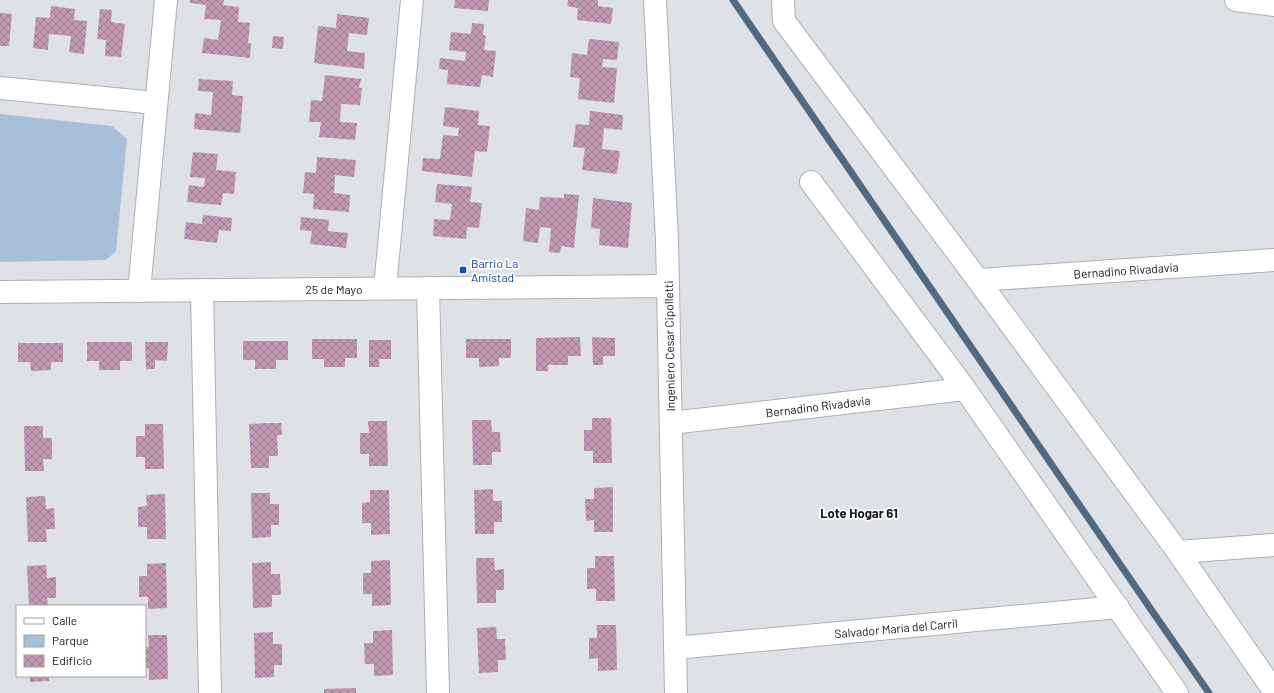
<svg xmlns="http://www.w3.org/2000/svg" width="1274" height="693" viewBox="0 0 1274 693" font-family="Barlow,sans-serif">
  <defs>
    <pattern id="building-cross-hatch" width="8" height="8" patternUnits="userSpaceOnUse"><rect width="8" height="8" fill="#c298b4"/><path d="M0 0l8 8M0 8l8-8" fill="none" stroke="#9c7b91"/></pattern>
  </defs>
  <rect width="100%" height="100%" fill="#dee2e6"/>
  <path fill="#a8bfd9" d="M0 114 112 126 127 139 116 251 106 260 0 262Z"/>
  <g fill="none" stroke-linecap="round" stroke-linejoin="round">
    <path stroke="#506a81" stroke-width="7" d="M733 0 1150 608 1209 693"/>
  </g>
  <path fill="url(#building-cross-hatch)" d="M190 0H224L223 5 239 7 238 22 250 23 248 43H251L250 58 202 53 204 38 218 40 221 20 204 19 206 5 190 3Z
    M455 0H489L488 11 454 8Z
    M568 0H598V6L613 8 611 24 577 20 578 8 567 6Z
    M51 6 75 9 74 20 87 21 84 54 69 52 71 36 49 34 48 50 33 48 36 17 50 18Z
    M100 9 112 10 111 22 125 24 121 57 105 56 106 40 97 39Z
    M0 13 12 14 9 46H0Z
    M337 14 369 18 367 35 349 33 347 51 365 53 364 69 314 63 318 26 336 28Z
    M472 23 484 24 483 35 486 36 484 50 496 51 493 77 482 75 480 87 447 84 448 70 439 69 440 58 465 61 466 52 449 50 451 32 471 34Z
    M273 36 284 37 283 49 272 48Z
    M589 39 619 42 617 60 603 59 602 67 617 68 614 103 578 99 580 78 570 77 572 53 587 55Z
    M325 75 361 79 359 88H362L360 105 341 104 340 122 357 123 355 140 319 137 321 122H309L311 100 322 101Z
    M199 79 233 81 232 95 243 96 240 133 194 129 195 113 211 115 213 92 198 91Z
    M445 107 479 111 478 125 490 126 487 152 475 151 472 177 422 171 423 158 440 159 443 135 458 136 459 128 443 126Z
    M590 111 623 115 622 130 604 128 602 149 620 151 617 174 582 170 585 148 573 147 576 124 589 125Z
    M193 152 218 154 216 170 236 172 234 194 223 193 221 205 187 202 189 185 204 187 205 178 190 177Z
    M317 157 356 160 354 177 335 175 334 193 350 195 349 212 313 209 314 194 303 193 305 172 316 173Z
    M437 184 472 187 470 202 482 203 479 228 467 227 466 239 433 236 434 219 450 220 452 204 435 202Z
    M564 194 579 195 574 248 561 246 560 253 549 252 551 228 540 227 538 243 523 241 526 208 539 210 540 197 564 198Z
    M593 198 632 203 628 248 599 245 600 229 591 228Z
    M203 215 232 218 231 231 219 230 217 243 184 239 186 222 202 224Z
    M301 217 329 220 328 231 348 233 346 248 310 244 312 231 300 230Z
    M580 337 581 356H568V365H548V371H536V338Z
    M592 337 615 338V356H603V365H593Z
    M312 339H357V358H345V367H324V359H312Z
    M466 339H511V358H499V366L479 367V358H466Z
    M369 340H391V359H379V367H369Z
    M243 341H288V360H276V369H255V360H243Z
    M87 342H132V361H120V370H99V361H87Z
    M145 342H168L167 361 155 360V369H146Z
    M18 343H63V362H51V370L31 371 30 362H18Z
    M592 418H611L612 463H593V451H584V430H592Z
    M472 420H491L492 432H500L501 452H492V465H473Z
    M368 421H387L388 466H369V454H360V433H369Z
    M268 423H281L282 435H277L278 456H269V468H251L249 424Z
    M145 424H163L164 469H145V457H136V436H145Z
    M24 426H43V438H52V459H43L44 471H25Z
    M613 487V532H594V520L586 521 585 499H594V488Z
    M493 489V501H502V522H494V534H475L474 490Z
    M370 490H389L390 534 371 535V523H362V503L370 502Z
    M251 493H270V504H279V525H271V537L252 538Z
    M165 494 166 539H147V527H138V507L147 506 146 495Z
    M45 496 46 509 54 508 55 529H46L47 542H28L26 497Z
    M595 556H614L615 601H596V589H587V568H595Z
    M476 558H494L495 570 504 569V590H496V603H477Z
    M390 560 391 605 372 606V594H363V573H371V561Z
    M271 562V574H280L281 595H272V607L253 608 252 563Z
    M166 563 167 608 148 609V597H139V576H147V564Z
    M46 565 47 578 56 577V598H47L48 606H29L27 566Z
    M597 625H616L617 670 598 671V658L589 659V638H597Z
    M496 627 497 639H505L506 660H498V672L479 673 477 628Z
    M392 630 393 675 374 676V664H365L364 643H373V631Z
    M273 632V644H282V665H274V677L255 678 254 633Z
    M148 635H167L168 679 149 680V668H145V647H149Z
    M30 676H49V681L30 682Z
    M356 688V693H324V689Z"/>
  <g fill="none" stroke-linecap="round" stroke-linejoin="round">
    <g stroke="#acb0b4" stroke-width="24">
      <path id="minor" d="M655 0 667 241 668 286
        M783 0 784 21 978 280 1178 552 1274 691
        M1236 0 1274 5
        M0 88 156 103
        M811 182 965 389 1177 693
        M978 280 1274 260
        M385 288 412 0
        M428 288 438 693
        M202 290 210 693
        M139 291 166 0
        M671 423 965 389
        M1178 552 1274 545
        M675 648 1118 607"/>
    </g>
    <g stroke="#acb0b4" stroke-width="24">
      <path id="tertiary" d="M0 292 668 286 676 693"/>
    </g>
    <use href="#minor" stroke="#fff" stroke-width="22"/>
    <use href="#tertiary" stroke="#fff" stroke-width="22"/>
  </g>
  <rect fill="#1a4fb4" stroke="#fff" stroke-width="1.5" x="459" y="266" width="8" height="8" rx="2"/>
  <g text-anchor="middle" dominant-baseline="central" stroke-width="3.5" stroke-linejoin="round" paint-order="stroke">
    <g font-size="12" fill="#164399" stroke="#fff" text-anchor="start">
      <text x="471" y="263">Barrio La<tspan x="471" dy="14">Amistad</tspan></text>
    </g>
    <g font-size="12" fill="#141617" stroke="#fff">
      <text transform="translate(1126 270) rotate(-4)">Bernadino Rivadavia</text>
      <text x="334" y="289">25 de Mayo</text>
      <text transform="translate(669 346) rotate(-91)">Ingeniero Cesar Cipolletti</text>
      <text transform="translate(818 406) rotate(-7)">Bernadino Rivadavia</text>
      <text transform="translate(896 628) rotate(-5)">Salvador María del Carril</text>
    </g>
    <g font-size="13" font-weight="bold" fill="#141617" stroke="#fff">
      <text x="859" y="513">Lote Hogar 61</text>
    </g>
  </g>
  <rect x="16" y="605" width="130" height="72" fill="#ffffff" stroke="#a1a2a2"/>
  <rect x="24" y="618" width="20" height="6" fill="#ffffff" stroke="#a1a2a2"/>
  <text x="52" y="625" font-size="12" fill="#141617">Calle</text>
  <rect x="24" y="635" width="20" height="12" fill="#a8bfd9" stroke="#a1a2a2"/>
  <text x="52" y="645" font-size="12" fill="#141617">Parque</text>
  <rect x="24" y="655" width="20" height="12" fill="url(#building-cross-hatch)" stroke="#a1a2a2"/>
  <text x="52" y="665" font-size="12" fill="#141617">Edificio</text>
</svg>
